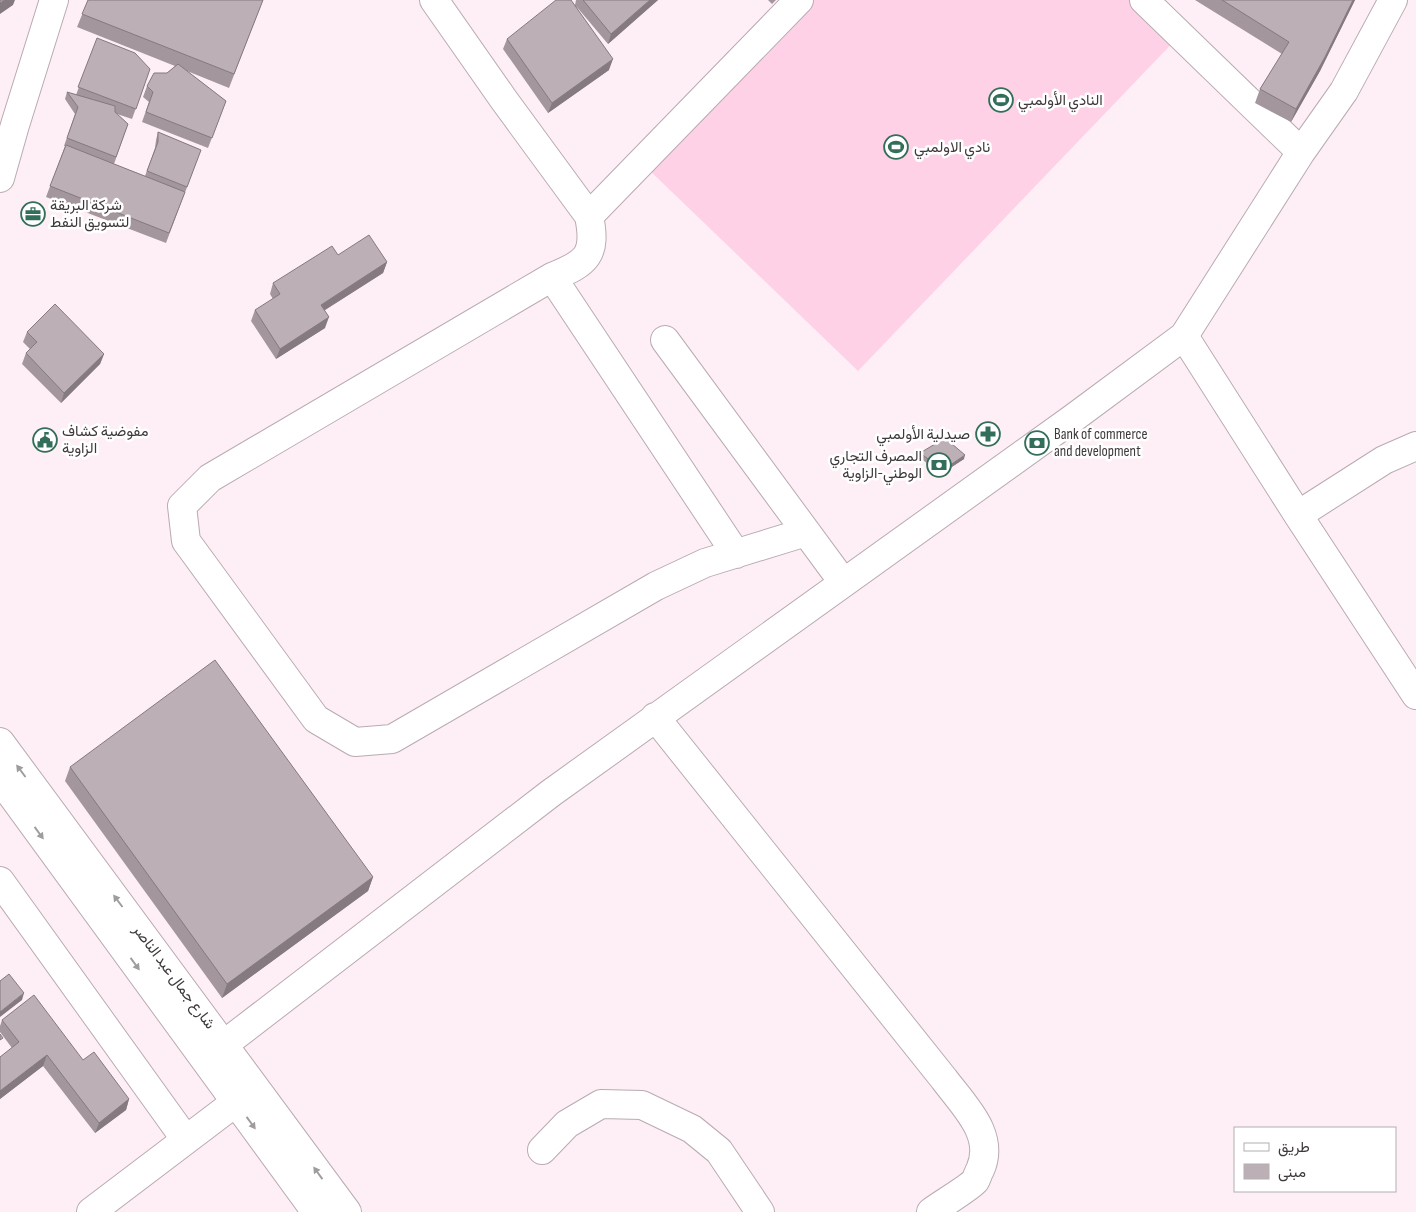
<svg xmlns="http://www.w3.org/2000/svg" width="1416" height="1212" viewBox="0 0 1416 1212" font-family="'Sofia Sans Condensed',Vazirmatn,sans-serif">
  <rect width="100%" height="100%" fill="#feeff6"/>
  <path fill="#ffd1e7" d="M806 0H1153L1185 30 858 371 646 167Z"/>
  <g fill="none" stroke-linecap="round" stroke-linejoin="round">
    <g stroke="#b9abb2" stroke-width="30">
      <path id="minor" d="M434 0 504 100 589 216C597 255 587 263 552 277L210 478 182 506 186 541 316 719 355 742 392 739 656 586 705 563 806 532
        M1144 0 1301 152
        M0 178 15 125 54 0
        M589 216 799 0
        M552 277 736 554
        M1184 336 1298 515 1416 695
        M665 340 843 582
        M1298 515 1384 460 1416 446
        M655 717 944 1079C964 1106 996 1135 980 1170 978 1173 977 1178 975 1181 969 1188 940 1205 931 1212
        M0 881 186 1140
        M205 1059 551 793 1072 419 1184 336 1301 152 1344 91 1393 0
        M542 1150 567 1124 601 1104 642 1105 692 1129 719 1151 760 1212
        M91 1212 236 1102"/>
    </g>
    <g stroke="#b9abb2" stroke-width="30">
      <path id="major" d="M0 742 347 1212
        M0 779 316 1212"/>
    </g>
    <use href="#minor" stroke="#fff" stroke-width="28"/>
    <use href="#major" stroke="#fff" stroke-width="28"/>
  </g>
  <path fill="#a3969d" d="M88 0H263L229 88 187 71 226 101 208 148 142 122 149 102 143 97 147 86 167 73 175 66 77 27Z
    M576 0H658L608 44 576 6 609 70 548 113 503 49 507 39 575 5Z
    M768 0H776L772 4Z
    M1195 0H1355L1320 71 1291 122 1255 103 1260 89 1282 54Z
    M97 38 150 69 132 119 117 114 128 124 114 164 145 176 155 148 156 140 158 132 201 150 166 243 46 197 65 146H64L75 114 65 99 67 92 76 95Z
    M338 255 387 262 383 273 325 310V328L276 359 251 321 255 310 273 299 270 294 273 283Z
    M27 332 104 354 100 364 61 403 22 364 26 353 30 349 23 342Z
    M920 453 964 459 941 474 919 457Z
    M70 767 373 877 368 891 222 998 65 781Z
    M2 1020 83 1060 129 1099 126 1110 95 1133 43 1066 0 1099V1057L12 1048 0 1032V1026Z"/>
  <path fill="#847a7f" d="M5 0H15L13 5 0 14V3Z
    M650 0H658L608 44 611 34Z
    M1353 0H1355L1320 71 1291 122 1296 109Z
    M613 59 609 70 548 113 552 103Z
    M387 262 383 273 317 315 321 305Z
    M329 317 325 328 276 359 280 349Z
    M104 354 100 364 61 403 64 393Z
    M965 455 964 459 941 474 943 470Z
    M373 877 368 891 222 998 227 984Z
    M24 993 22 1000 0 1017V1012Z
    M47 1055 43 1066 0 1099V1091Z
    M129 1099 126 1110 95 1133 99 1123Z"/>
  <path fill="#bdafb6" stroke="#847a7f" d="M0 0H5L0 3Z
    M88 0H263L234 74 82 14Z
    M556 0H571L613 59 552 103 507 39Z
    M583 0H650L611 34Z
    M1222 0H1353L1325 57 1296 109 1260 89 1289 42Z
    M97 38 135 53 150 69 136 109 78 87Z
    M178 64 226 101 212 138 146 112 153 92 147 86 154 73H167Z
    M67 92 115 106V112L128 124 116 157 67 138 78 107Z
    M158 132 201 150 187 187 147 171 158 142Z
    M66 145 185 192 169 233 50 186Z
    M369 235 387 262 321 305 329 317 280 349 255 310 280 294 273 283 332 246 338 255Z
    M55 304 104 354 64 393 26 353 37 342 27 332Z
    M945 438 965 455 943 470 920 453Z
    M215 660 373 877 227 984 70 767Z
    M9 974 24 993 0 1012V981Z
    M34 995 83 1060 94 1052 129 1099 99 1123 47 1055 0 1091V1057L19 1042 2 1020Z
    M0 1034 3 1038 0 1040Z"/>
  <defs><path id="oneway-solid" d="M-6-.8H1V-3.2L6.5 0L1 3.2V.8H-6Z" transform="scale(1.25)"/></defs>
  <g fill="#9f9c9e">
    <use href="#oneway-solid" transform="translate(21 771) rotate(-127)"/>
    <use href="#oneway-solid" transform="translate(39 833) rotate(54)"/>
    <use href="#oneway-solid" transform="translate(118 901) rotate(-127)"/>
    <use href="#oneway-solid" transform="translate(135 964) rotate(54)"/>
    <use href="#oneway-solid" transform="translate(251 1123) rotate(54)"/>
    <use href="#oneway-solid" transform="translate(318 1173) rotate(-126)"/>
  </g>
  <defs>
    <g id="stadium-ring" transform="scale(1.25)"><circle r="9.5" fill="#fff" stroke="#326e59" stroke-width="1.5"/><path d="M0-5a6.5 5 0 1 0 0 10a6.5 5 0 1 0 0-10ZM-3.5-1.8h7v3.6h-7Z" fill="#326e59"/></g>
    <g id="office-ring" transform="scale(1.25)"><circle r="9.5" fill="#fff" stroke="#326e59" stroke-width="1.5"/><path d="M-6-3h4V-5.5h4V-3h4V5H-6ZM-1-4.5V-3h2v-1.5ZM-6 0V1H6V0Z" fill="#326e59"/></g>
    <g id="pharmacy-ring" transform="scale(1.25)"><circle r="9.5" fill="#fff" stroke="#326e59" stroke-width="1.5"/><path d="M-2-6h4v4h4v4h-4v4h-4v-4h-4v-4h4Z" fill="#326e59"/></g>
    <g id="civic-ring" transform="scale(1.25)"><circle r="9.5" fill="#fff" stroke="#326e59" stroke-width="1.5"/><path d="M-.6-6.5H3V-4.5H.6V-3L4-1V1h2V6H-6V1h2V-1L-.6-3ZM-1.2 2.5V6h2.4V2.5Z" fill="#326e59"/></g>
    <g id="bank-ring" transform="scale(1.25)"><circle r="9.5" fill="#fff" stroke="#326e59" stroke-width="1.5"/><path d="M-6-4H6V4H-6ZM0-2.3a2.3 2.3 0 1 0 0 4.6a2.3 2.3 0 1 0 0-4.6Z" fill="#326e59"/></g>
  </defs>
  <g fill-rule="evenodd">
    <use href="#stadium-ring" x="1001" y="100"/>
    <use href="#stadium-ring" x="896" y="147"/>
    <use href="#office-ring" x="33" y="214"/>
    <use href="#pharmacy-ring" x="988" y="434"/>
    <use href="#civic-ring" x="45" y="440"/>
    <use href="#bank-ring" x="1037" y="443"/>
    <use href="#bank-ring" x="939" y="465"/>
  </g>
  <g text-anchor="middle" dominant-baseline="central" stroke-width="5" stroke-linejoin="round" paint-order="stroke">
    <g font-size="15" fill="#3f393c" stroke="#fff" text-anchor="start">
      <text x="1018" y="100">النادي الأولمبي</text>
      <text x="914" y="147">نادي الاولمبي</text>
      <text x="50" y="205">شركة البريقة<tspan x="50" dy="17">لتسويق النفط</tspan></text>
      <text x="62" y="431">مفوضية كشاف<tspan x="62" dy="17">الزاوية</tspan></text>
      <text x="970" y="434" text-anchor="end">صيدلية الأولمبي</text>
      <text x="1054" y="434">Bank of commerce<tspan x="1054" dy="17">and development</tspan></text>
      <text x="922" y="456" text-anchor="end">المصرف التجاري<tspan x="922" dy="17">الوطني-الزاوية</tspan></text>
    </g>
    <g font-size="15" fill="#3f393c" stroke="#fff">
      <text transform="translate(174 977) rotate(53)">شارع جمال عبد الناصر</text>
    </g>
  </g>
  <rect x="1234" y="1127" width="162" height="65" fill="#ffffff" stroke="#b2b0b1"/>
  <rect x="1244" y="1143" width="25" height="8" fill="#ffffff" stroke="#b2b0b1"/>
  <text x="1278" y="1152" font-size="15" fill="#3f393c">طريق</text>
  <rect x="1244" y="1164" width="25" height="15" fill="#bdafb6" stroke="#b2b0b1"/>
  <text x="1278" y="1177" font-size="15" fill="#3f393c">مبنى</text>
</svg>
